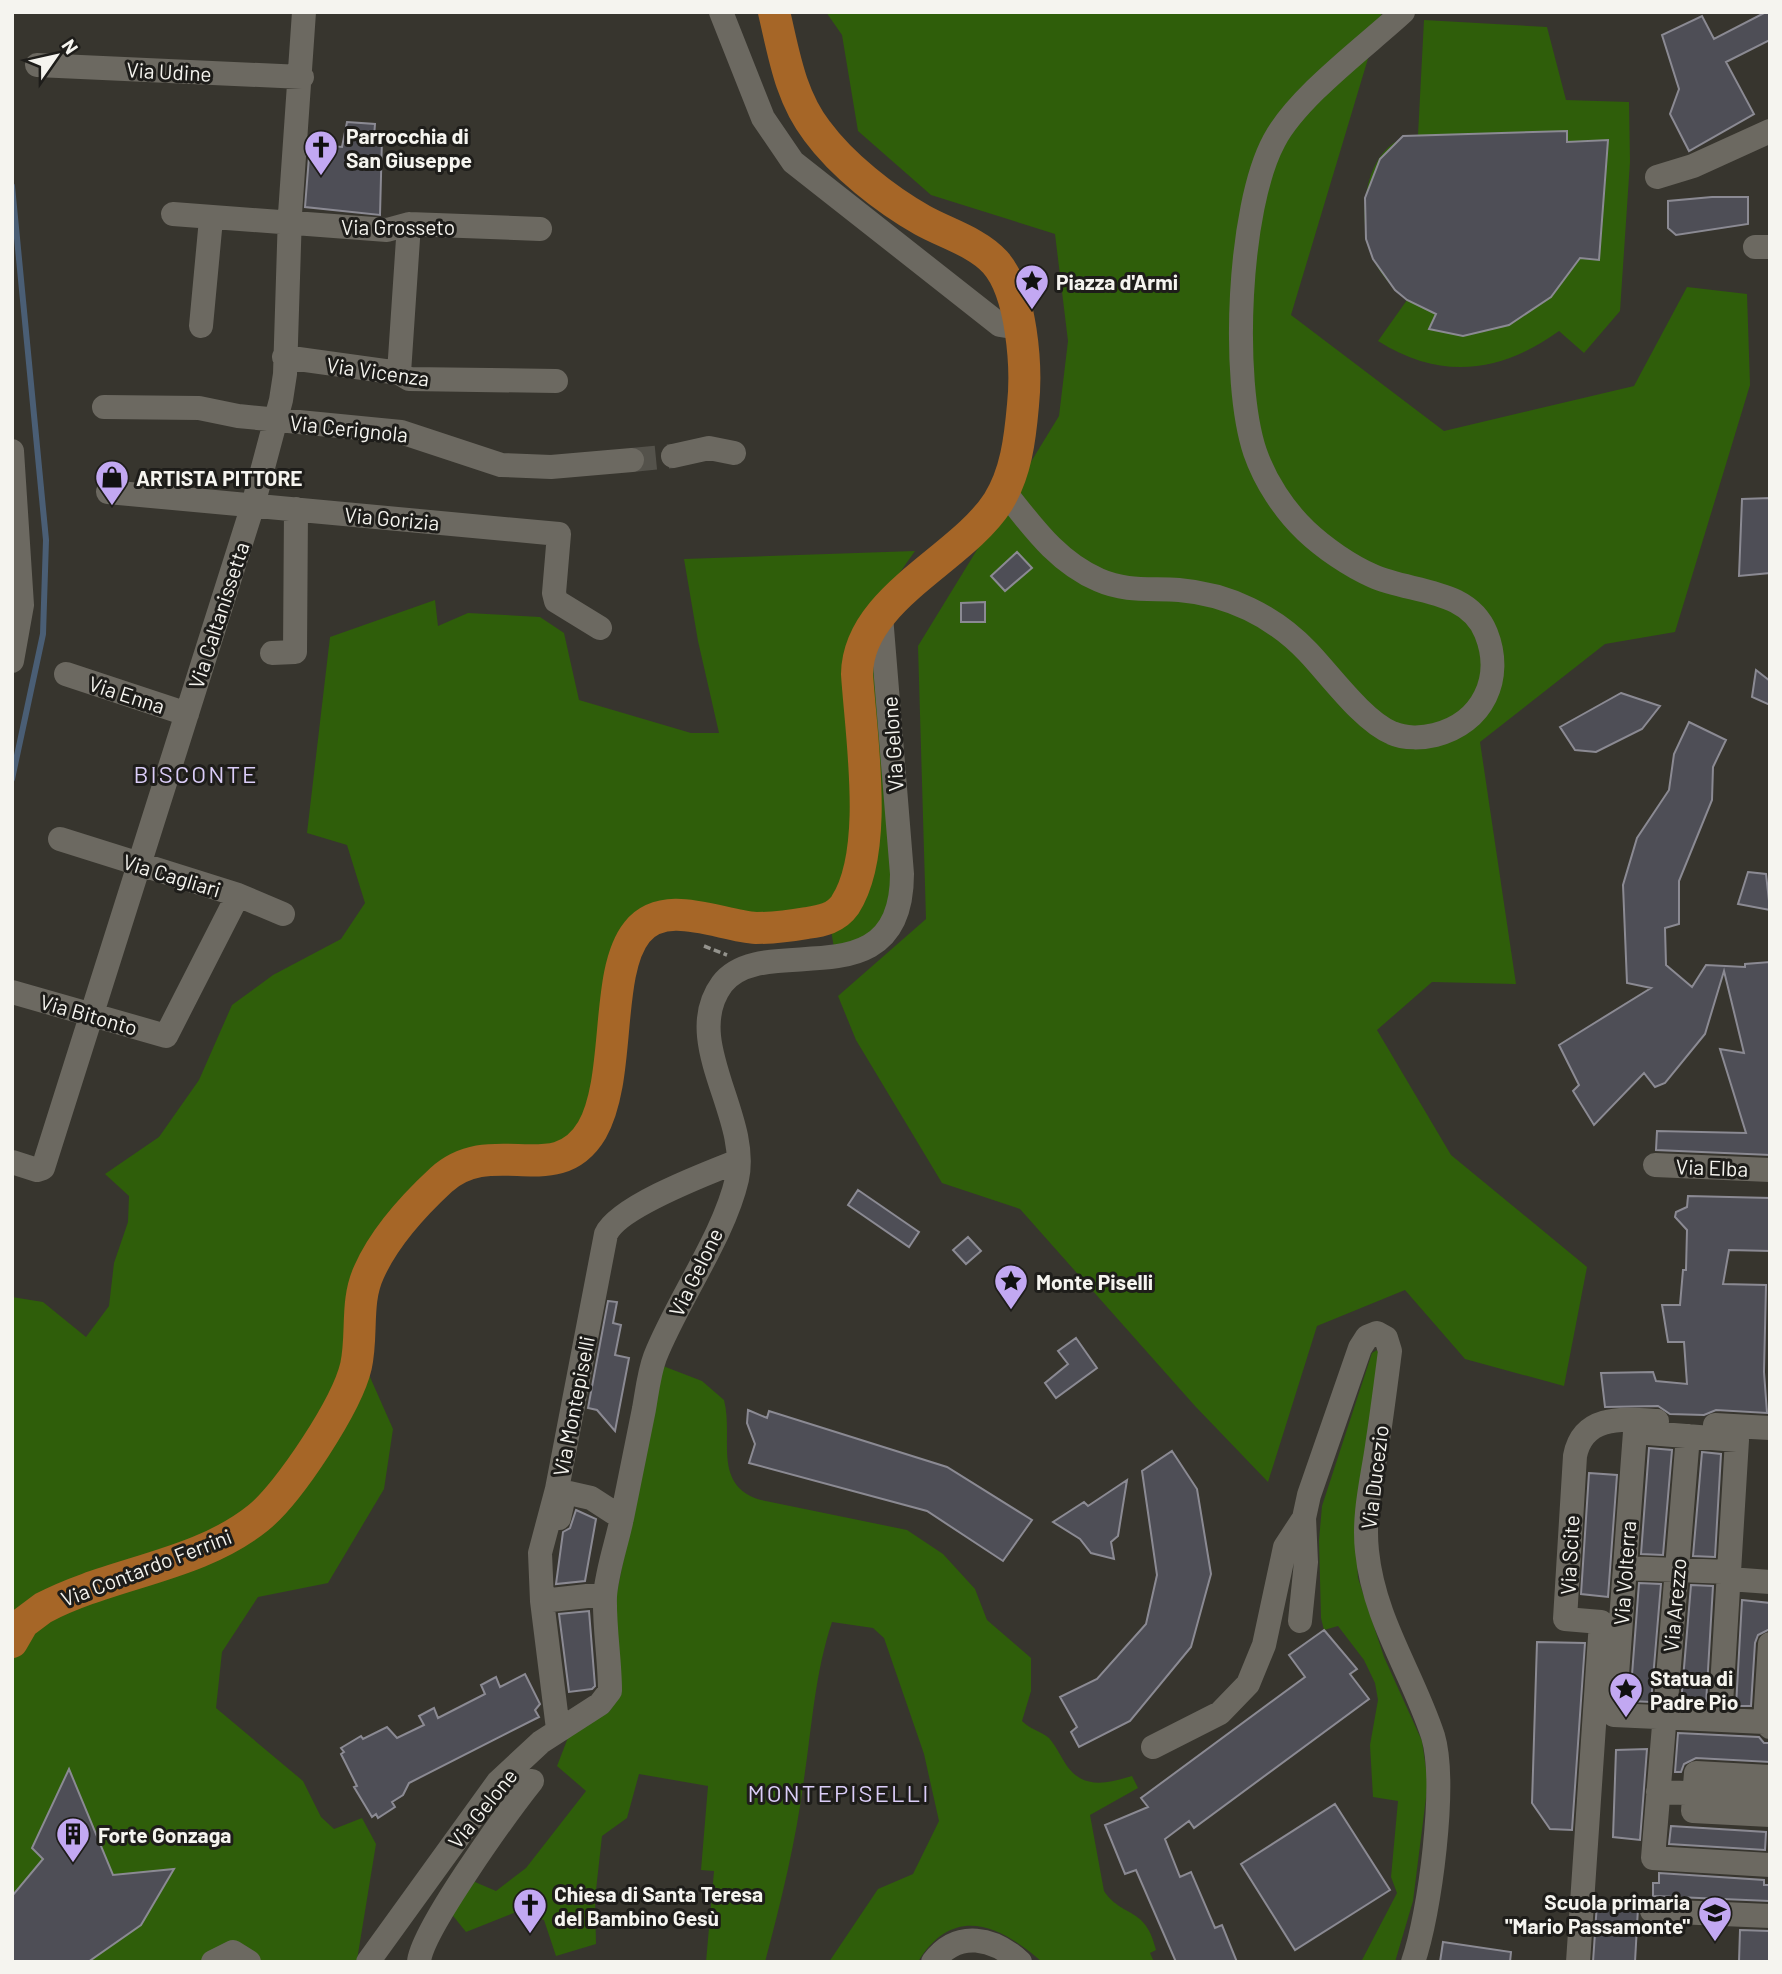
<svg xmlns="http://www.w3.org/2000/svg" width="1782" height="1974" viewBox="0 0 1782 1974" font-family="Barlow,sans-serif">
  <rect width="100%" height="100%" fill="#37352e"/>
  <path fill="#2f5e0a" d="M826 12H1382L1291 315 1444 431 1634 386 1687 287 1747 294 1750 385 1675 632 1605 644 1480 742 1516 984 1432 982 1377 1030 1451 1155 1587 1267 1564 1386 1465 1359 1405 1290 1317 1326 1268 1482 1195 1406 1020 1209 942 1183 856 1040 838 996 926 919 918 646 1059 416 1068 341 1055 234 931 195 858 131 842 35Z
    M1424 20 1547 27 1566 100 1629 102 1630 162 1620 311 1584 353 1559 331C1501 373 1441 381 1378 341L1407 300C1393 288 1380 275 1373 258 1355 219 1364 138 1418 135Z
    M915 551 867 619 856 800 840 899C821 905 793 919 773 917 726 914 681 887 637 912L595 1101 567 1139 398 1209 362 1359 393 1429 384 1489 328 1583 258 1597 222 1652 216 1708 303 1781 321 1817 334 1829 362 1818 376 1844 357 1960 12 1962V1297L43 1302 86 1337 109 1306 114 1263 128 1222 129 1196 105 1174 159 1137 199 1080 232 1005 273 975 341 939 365 903 347 845 307 833 330 637 435 600 438 626 468 613 540 617 564 633 579 700 691 733H719L698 641 684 559Z
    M875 642 892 874C887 923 882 932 834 948L831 930 843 924Z
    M1377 1350 1379 1354 1356 1544 1358 1578 1384 1657 1422 1741 1428 1782 1413 1901 1395 1962H1361L1397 1893 1391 1877 1398 1801 1373 1797 1370 1745 1378 1700 1375 1683 1364 1660 1338 1626 1324 1630 1321 1618 1319 1540 1322 1506 1372 1353Z
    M663 1366 702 1381 724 1400C734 1438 711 1485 761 1500L907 1530 943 1554 975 1589 987 1620 1031 1658V1691L1022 1721C1031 1730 1041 1731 1049 1738 1056 1746 1061 1757 1067 1766 1084 1790 1109 1783 1132 1776L1138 1788 1090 1815 1104 1891C1122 1918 1146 1906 1156 1950L1150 1953 1154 1962H1042C1001 1926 954 1903 918 1962H829L878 1889 913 1874 939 1821 924 1754 884 1638 873 1628 832 1622C815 1673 812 1726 804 1779 796 1841 781 1902 765 1962H706L714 1871 701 1870 708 1786 639 1774 627 1818 602 1836 595 1899 596 1944 556 1956 544 1920 516 1912 466 1932 450 1912 468 1879 496 1891 526 1868 586 1791 557 1766 569 1735 609 1712 620 1696 616 1597Z"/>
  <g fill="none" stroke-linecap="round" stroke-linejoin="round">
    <path stroke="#4a5e75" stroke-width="6" d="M12 186 46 540 43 634 12 779"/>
  </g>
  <path fill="#4e4e56" stroke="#8b8a93" stroke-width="2" d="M1766 12H1770V40L1726 62 1754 114 1689 151 1670 114 1679 89 1662 35 1702 16 1714 39Z
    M347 122 375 124 374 137 382 138 380 215 305 207 310 144 342 147Z
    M1567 131V142L1608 140 1599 260 1580 258 1551 297 1509 325 1463 336 1429 329 1436 314 1407 300 1395 290 1373 259 1366 239 1365 198 1380 159 1403 136Z
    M1712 197H1748V224L1676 235 1668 228V201Z
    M1770 498V573L1739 576 1742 499Z
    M1017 552 1032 568 1005 591 991 576Z
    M985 602V622H961V603Z
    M1756 670 1770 681V705L1752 697Z
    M1621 693 1660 706 1642 729 1596 752 1575 750 1560 727Z
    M1689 722 1726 740 1713 767 1712 800 1679 881V924L1665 928 1666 965 1692 987 1706 965 1745 967V964L1770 962V1155L1656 1150 1657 1131 1746 1133 1720 1049 1744 1053 1724 971 1705 1034 1665 1083 1655 1087 1644 1073 1594 1125 1573 1091 1579 1085 1559 1045 1651 988 1627 983 1623 885 1637 838 1669 790 1674 754Z
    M1748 872 1766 874 1770 910 1738 904Z
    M858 1190 919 1232 909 1247 848 1205Z
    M1688 1196 1770 1198V1251L1729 1250 1723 1284 1766 1285 1764 1372 1767 1413 1716 1410 1704 1415 1670 1414 1658 1406 1605 1407 1601 1373 1653 1372 1656 1381 1687 1384 1684 1342H1668L1662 1305H1680L1683 1270H1686L1687 1230 1675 1217 1676 1212 1687 1207Z
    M968 1237 981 1251 966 1264 953 1250Z
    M608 1301 617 1302 613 1323 621 1325 615 1355 629 1358 615 1431 597 1410 588 1408Z
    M1076 1338 1097 1368 1056 1398 1045 1383 1068 1364 1058 1351Z
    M748 1410 767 1418 769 1411 947 1467 1032 1520 1003 1561 927 1511 749 1463 755 1444 747 1423Z
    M1649 1448 1672 1450 1663 1555 1641 1554Z
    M1172 1451 1197 1489 1211 1574 1191 1647 1130 1721 1079 1747 1071 1732 1077 1727 1060 1697 1097 1679 1146 1624 1157 1575 1142 1471Z
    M1702 1452 1721 1454 1715 1557 1693 1556Z
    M1589 1473 1617 1475 1608 1597 1581 1594Z
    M1127 1480 1118 1536 1111 1542 1114 1559 1091 1553 1080 1539 1053 1522 1084 1502 1088 1506Z
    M576 1510 596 1519 585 1581 556 1584 563 1532 570 1528Z
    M1639 1583 1661 1584 1651 1702 1630 1701Z
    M1691 1585 1713 1586 1706 1704 1681 1703Z
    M1742 1600 1770 1603V1629L1758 1635 1755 1643 1751 1706H1736Z
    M589 1611 595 1686 592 1689 569 1692 559 1614Z
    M1324 1630 1357 1669 1350 1674 1369 1699 1194 1828 1189 1821 1165 1839 1180 1877 1191 1872 1215 1928 1222 1925 1237 1962H1176L1136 1870 1125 1874 1105 1825 1148 1807 1141 1798 1305 1677 1289 1655Z
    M1537 1642 1585 1643 1572 1830 1550 1829 1532 1803Z
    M525 1674 540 1704 535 1710 539 1717 409 1783 403 1795 392 1802 395 1807 378 1818 376 1814 372 1817 354 1787 357 1786 341 1754 344 1752 341 1748 361 1736 363 1739 387 1727 397 1738 424 1725 419 1716 434 1708 438 1718 485 1694 481 1685 496 1677 500 1687Z
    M1678 1733 1759 1737 1764 1743H1770V1762L1696 1758 1684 1764 1681 1772H1675Z
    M1647 1749 1640 1840 1613 1837 1616 1750Z
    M69 1769 113 1875 174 1869 141 1925 88 1962H12V1896L43 1859 32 1848Z
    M1335 1804 1390 1890 1295 1950 1241 1864Z
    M1671 1826 1766 1832 1765 1850 1669 1844Z
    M1659 1873 1764 1880V1885H1769V1901L1653 1896V1883H1659Z
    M1597 1903 1638 1908 1635 1962H1593Z
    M1740 1930 1769 1931 1770 1962H1739Z
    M1443 1942 1511 1952 1510 1962H1440Z"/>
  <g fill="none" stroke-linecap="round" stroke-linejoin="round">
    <path stroke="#54524b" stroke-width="24" stroke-dasharray="24 12" stroke-linecap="butt" d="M632 460 673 456"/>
    <path stroke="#94938d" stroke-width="3.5" stroke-dasharray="7 3.5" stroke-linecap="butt" d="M704 946 727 955"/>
    <path stroke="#6c6961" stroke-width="24" d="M721 12 763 118 793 162 1000 325 1019 328
      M37 65 302 77
      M1657 177 1693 166 1770 131
      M173 214 387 230 409 224 540 229
      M1755 247H1770
      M201 326 211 219
      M284 357 399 373 409 379 556 381
      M399 373 409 224
      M104 407 199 408 238 416 401 432 501 465 551 467 632 460
      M12 451 22 605 12 661
      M673 456 709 448 734 453
      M1004 491C1032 526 1057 562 1099 580 1126 592 1151 588 1179 590 1228 594 1274 616 1308 652 1330 675 1363 721 1392 733 1405 739 1423 738 1435 735 1483 723 1504 678 1486 633 1468 588 1411 593 1373 576 1350 566 1324 548 1306 531 1284 510 1265 481 1255 452 1231 380 1238 208 1274 141 1297 97 1365 47 1403 12
      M108 492 559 534 554 593 556 601 600 628
      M272 653 295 652 296 509
      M66 674 187 714
      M60 839 238 895 283 914
      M12 992 166 1036 238 895
      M12 1162 37 1170 43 1168 253 505 281 400 285 374 290 214 304 12
      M1655 1165 1770 1170
      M1715 1425 1770 1428
      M1688 1436 1653 1858 1770 1865
      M559 1518 564 1496 569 1493 591 1498 622 1518
      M1625 1568 1729 1572
      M1729 1579 1770 1582
      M542 1601 605 1594
      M1300 1621 1306 1562 1304 1518 1309 1495 1360 1348 1367 1337 1377 1333 1386 1338 1390 1351C1386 1382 1382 1414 1377 1446 1372 1481 1363 1515 1367 1551 1374 1620 1412 1672 1433 1736 1447 1783 1430 1914 1413 1962
      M1770 1644 1765 1722 1770 1727
      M1720 1720 1737 1440 1635 1432 1614 1715 1765 1722
      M558 1729 542 1601 540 1553 557 1489 606 1234C619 1206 708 1173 738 1161
      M1153 1747 1220 1713 1248 1684 1264 1645 1285 1547 1304 1518
      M1770 1777 1696 1773 1693 1811 1770 1815
      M1658 1792 1770 1796
      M1652 1911 1770 1916
      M213 1962 233 1952 249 1962
      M368 1962 498 1782 541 1742 600 1704 610 1691C610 1660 604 1627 605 1596 607 1569 618 1540 623 1513 630 1478 637 1444 644 1409 647 1392 649 1373 655 1357 677 1301 724 1236 737 1179 751 1116 680 1041 722 984 763 929 902 1005 902 874L881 616
      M419 1962C421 1931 509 1810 532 1781
      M933 1962C958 1929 994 1938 1020 1962
      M1578 1962 1601 1622 1565 1619 1575 1456C1583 1414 1624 1419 1657 1421"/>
    <path stroke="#a66627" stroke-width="32" d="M12 1642 23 1623 43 1608C111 1572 197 1567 258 1518 289 1493 347 1405 356 1366 363 1334 355 1302 369 1272 384 1238 414 1205 441 1180 493 1133 556 1191 592 1130 622 1077 604 973 637 932 665 897 720 926 756 928 773 928 790 926 807 923 822 921 836 918 845 905 880 851 861 737 857 674 858 598 961 560 998 502 1016 473 1020 439 1023 405 1027 367 1022 292 995 262 977 242 945 233 922 220 885 199 842 165 817 131 790 96 784 54 774 12"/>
  </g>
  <defs>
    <g id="church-pin" transform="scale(1.75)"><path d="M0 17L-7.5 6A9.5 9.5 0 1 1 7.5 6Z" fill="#c2a8f2" stroke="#1e1d1a"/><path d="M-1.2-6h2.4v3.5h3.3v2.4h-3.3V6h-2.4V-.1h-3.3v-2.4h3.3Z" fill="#111"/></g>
    <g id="sight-pin" transform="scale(1.75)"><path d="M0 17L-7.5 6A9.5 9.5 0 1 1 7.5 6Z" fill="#c2a8f2" stroke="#1e1d1a"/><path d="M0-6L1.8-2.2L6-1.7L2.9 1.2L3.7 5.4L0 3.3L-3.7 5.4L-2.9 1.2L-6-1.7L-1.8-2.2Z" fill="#111"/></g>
    <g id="shop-pin" transform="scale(1.75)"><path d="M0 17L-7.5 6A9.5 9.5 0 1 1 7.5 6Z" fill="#c2a8f2" stroke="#1e1d1a"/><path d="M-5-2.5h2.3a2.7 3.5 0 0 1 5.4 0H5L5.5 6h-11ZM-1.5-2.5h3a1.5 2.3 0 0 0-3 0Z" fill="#111"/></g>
    <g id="building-pin" transform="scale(1.75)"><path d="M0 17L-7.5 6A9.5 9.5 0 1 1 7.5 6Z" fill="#c2a8f2" stroke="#1e1d1a"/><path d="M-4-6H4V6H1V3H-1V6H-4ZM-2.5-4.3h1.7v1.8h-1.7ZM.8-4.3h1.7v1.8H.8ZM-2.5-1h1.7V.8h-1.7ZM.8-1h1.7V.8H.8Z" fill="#111"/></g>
    <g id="school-pin" transform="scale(1.75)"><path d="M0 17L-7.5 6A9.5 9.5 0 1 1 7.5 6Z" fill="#c2a8f2" stroke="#1e1d1a"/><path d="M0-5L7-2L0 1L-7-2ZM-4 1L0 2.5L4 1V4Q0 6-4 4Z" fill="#111"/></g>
  </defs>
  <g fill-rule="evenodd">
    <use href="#church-pin" x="321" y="147"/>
    <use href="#sight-pin" x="1032" y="281"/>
    <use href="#shop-pin" x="112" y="477"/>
    <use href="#sight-pin" x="1011" y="1281"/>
    <use href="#sight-pin" x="1626" y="1689"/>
    <use href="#building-pin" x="73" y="1834"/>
    <use href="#church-pin" x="530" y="1905"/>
    <use href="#school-pin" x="1715" y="1913"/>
  </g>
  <g text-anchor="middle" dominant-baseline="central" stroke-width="6" stroke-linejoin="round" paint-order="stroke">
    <g font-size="21" fill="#f5f4ef" stroke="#1e1d1a">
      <text transform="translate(169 71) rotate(3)">Via Udine</text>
      <text x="398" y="226">Via Grosseto</text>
      <text transform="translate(378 371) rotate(8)">Via Vicenza</text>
      <text transform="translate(349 428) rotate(6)">Via Cerignola</text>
      <text transform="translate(392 518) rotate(5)">Via Gorizia</text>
      <text transform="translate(218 615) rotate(-72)">Via Caltanissetta</text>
      <text transform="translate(127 694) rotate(18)">Via Enna</text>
      <text transform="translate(892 744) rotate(-94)">Via Gelone</text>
      <text transform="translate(172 875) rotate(17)">Via Cagliari</text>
      <text transform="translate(89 1014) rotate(16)">Via Bitonto</text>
      <text transform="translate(1712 1167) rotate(2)">Via Elba</text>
      <text transform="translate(695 1272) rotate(-64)">Via Gelone</text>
      <text transform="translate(573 1406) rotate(-79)">Via Montepiselli</text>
      <text transform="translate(1374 1477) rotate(-83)">Via Ducezio</text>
      <text transform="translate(1569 1555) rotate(-87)">Via Scite</text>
      <text transform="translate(146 1567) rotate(-21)">Via Contardo Ferrini</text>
      <text transform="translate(1624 1573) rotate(-86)">Via Volterra</text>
      <text transform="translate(1674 1605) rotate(-85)">Via Arezzo</text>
      <text transform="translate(482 1808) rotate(-51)">Via Gelone</text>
    </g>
    <g font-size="21" font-weight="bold" fill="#f5f4ef" stroke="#1e1d1a" text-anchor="start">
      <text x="346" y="135">Parrocchia di<tspan x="346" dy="24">San Giuseppe</tspan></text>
      <text x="1056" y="281">Piazza d'Armi</text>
      <text x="136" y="477">ARTISTA PITTORE</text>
      <text x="1036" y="1281">Monte Piselli</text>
      <text x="1650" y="1677">Statua di<tspan x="1650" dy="24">Padre Pio</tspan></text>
      <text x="98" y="1834">Forte Gonzaga</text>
      <text x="554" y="1893">Chiesa di Santa Teresa<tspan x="554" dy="24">del Bambino Gesù</tspan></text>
      <text x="1690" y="1901" text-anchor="end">Scuola primaria<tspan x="1690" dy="24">"Mario Passamonte"</tspan></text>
    </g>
    <g font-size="24" letter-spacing="2" fill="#dbcdf8" stroke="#1e1d1a">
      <text x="196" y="773">BISCONTE</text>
      <text x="839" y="1792">MONTEPISELLI</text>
    </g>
  </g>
  <rect width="1782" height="1974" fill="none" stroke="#f5f4ef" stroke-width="28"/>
  <g transform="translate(56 56) rotate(56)" stroke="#1e1d1a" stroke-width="5" paint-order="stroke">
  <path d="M0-5L12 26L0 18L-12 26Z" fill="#f5f4ef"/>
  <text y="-10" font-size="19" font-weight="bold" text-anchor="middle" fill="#f5f4ef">N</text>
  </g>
</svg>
